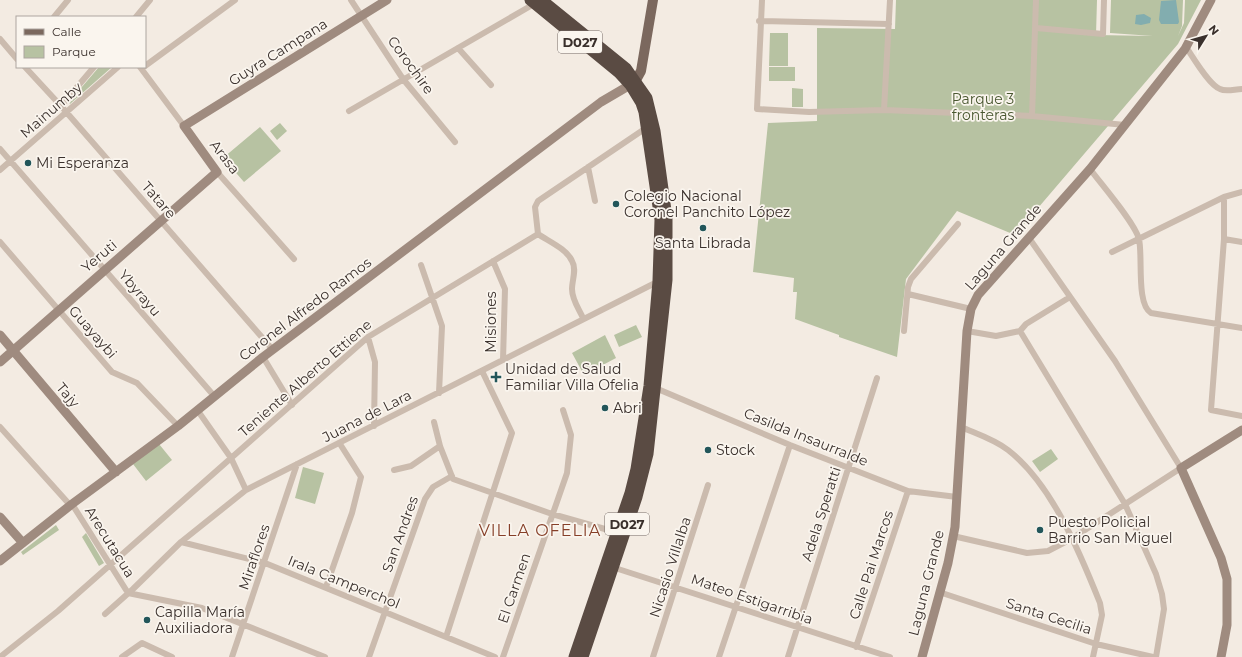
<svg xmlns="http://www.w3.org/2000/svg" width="1242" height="657" viewBox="0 0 1242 657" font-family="Montserrat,sans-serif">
  <rect width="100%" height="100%" fill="#f3ebe2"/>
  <path fill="#b7c2a2" d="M896 0H1097L1096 35 1153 36 1110 33 1111 0H1183L1182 26 1178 36 1184 23 1185 0H1201L1178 44 1015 235 957 211 906 279 897 357 839 337V335L795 319 797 292H793L794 278 753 272 768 123 817 121V28L895 29Z
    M770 33H788V66H769Z
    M99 67H112L70 104 69 102Z
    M769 67H795V81H769Z
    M792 88 803 89V107H792Z
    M280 123 287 131 277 140 270 131Z
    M260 127 281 151 244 182 223 158Z
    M636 325 642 337 619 347 614 335Z
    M605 335 616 358 584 375 572 353Z
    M159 444 172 460 146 481 133 464Z
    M1051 449 1058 459 1040 472 1032 461Z
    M303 467 324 473 315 504 295 498Z
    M56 525 59 530 23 555 21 552Z
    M86 533 104 563 99 566 82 537Z"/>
  <path fill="#82adaf" d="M1176 0 1179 22 1178 24H1161L1159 20 1161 1Z
    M1144 14 1151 18 1150 23 1141 25 1135 24 1136 15Z"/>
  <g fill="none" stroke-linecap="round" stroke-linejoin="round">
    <path stroke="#cbbbae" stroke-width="6" d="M351 0 403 79 455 142
      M762 0 757 109 809 112 884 110 1032 116 1125 125
      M54 17 68 0
      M136 17 150 0
      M759 21 889 24
      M1036 28 1103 34 1104 0
      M0 39 17 59
      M1186 47C1193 57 1209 85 1220 89 1226 92 1235 89 1242 89
      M458 48 491 85
      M145 66 235 0
      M25 67 61 106 273 350
      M140 67 184 126
      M61 106 94 67
      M884 110 890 0
      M349 111 534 4
      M1032 116 1036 0
      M0 149 215 397
      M588 167 595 201
      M1090 169C1101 184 1135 223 1139 239 1143 257 1136 304 1151 313L1242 328
      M0 170 118 67
      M217 172 294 259
      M1224 197V239L1211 410 1242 416
      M538 234 535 207 538 201 646 128
      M538 234C548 241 567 249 572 261 577 269 572 280 572 289 572 300 579 309 583 318
      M1224 239 1242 242
      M0 242 112 372 137 383 178 426
      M1112 252 1224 197 1242 192
      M493 261 505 289 503 360
      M421 265 442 326 439 393
      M908 294 971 309
      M1070 297 1026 324 1020 331 1125 504 1156 574 1162 594 1164 609 1156 657
      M904 331 908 287 911 279 958 224
      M967 331 996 336 1020 331
      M368 337 375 362 374 426
      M263 357 292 405
      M653 387 790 445 908 491 957 497
      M198 411 231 458 246 490
      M434 422 440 446 453 479 552 514 619 533
      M0 427 70 505
      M961 427C977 434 994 439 1008 450 1052 484 1080 553 1100 603L1102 615 1093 657
      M394 470 411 466 440 446
      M72 504 128 593 202 608 325 657
      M953 536 1027 553 1048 551 1071 539 1181 468 1115 361 1029 238
      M181 542 265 563 495 657
      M612 567 890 657
      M326 587 352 513 361 477 340 444
      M939 592 1096 644 1153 657
      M105 614 133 589 181 542 246 490 659 281
      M446 637 512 433 482 371
      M856 647 908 491
      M0 657 58 611 368 337 538 234
      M122 657 142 643 172 657
      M232 657 297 464
      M369 657 425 499 433 487 452 476
      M503 657 567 473 571 435 563 410
      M653 657 708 485
      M719 657 790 445
      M788 657 877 378"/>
    <path stroke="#9f8b7f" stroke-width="9" d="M0 335 116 472
      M0 362 217 172 184 126 387 0
      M0 517 23 543
      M0 561 72 504 178 426 263 357 601 102 630 85
      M922 657 948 563 955 527 967 331 971 309 978 295 1090 169 1185 49 1211 0
      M1221 657 1227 625V579L1221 558 1181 468 1242 430"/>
    <path stroke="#7b685e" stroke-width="10" d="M630 84 636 80 641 71 653 0"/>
    <path stroke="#5a4b43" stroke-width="11" d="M530 0 619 73 630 85 641 103 644 112 660 220 658 281 649 386 636 469 630 493 574 657
      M542 0 626 68 647 98 655 131 667 218V280L648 454 637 497 583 657"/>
  </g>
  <g fill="#22565a" stroke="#faf5ee" stroke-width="1.5">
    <circle cx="28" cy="163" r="4"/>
    <circle cx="616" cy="204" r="4"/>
    <circle cx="703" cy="228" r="4"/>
    <path d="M494 371h4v4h4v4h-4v4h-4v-4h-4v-4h4z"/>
    <circle cx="605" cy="408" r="4"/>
    <circle cx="708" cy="450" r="4"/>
    <circle cx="1040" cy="530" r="4"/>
    <circle cx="147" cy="620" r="4"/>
  </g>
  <g text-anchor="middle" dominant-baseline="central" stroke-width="3.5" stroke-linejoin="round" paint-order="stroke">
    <g fill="#faf5ee" stroke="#746b66" stroke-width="1">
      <rect x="558" y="31" width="44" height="22" rx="3"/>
      <rect x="605" y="513" width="44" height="22" rx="3"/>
    </g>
    <g font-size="13" font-weight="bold" fill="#3a302c">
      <text x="580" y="42">D027</text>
      <text x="627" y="524">D027</text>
    </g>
    <g font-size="14" fill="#3a302c" stroke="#faf5ee">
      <text transform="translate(278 52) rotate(-32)">Guyra Campana</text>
      <text transform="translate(411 65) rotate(54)">Corochire</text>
      <text transform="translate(51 110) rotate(-41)">Mainumby</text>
      <text transform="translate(225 157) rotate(52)">Arasa</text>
      <text transform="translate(159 200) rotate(49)">Tatare</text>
      <text transform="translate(1003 247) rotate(-49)">Laguna Grande</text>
      <text transform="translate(99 256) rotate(-40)">Yeruti</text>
      <text transform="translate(140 293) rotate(49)">Ybyrayu</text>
      <text transform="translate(305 309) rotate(-37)">Coronel Alfredo Ramos</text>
      <text transform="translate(491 322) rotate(-90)">Misiones</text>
      <text transform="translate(93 332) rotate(49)">Guayaybi</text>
      <text transform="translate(305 378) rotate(-41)">Teniente Alberto Ettiene</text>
      <text transform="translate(68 395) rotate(50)">Tajy</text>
      <text transform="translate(367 416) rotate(-27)">Juana de Lara</text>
      <text transform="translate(806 437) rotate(22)">Casilda Insaurralde</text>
      <text transform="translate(821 514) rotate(-72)">Adela Speratti</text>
      <text transform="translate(400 534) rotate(-70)">San Andres</text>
      <text transform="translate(110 542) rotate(58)">Arecutacua</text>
      <text transform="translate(254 557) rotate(-71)">Miraflores</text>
      <text transform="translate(871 565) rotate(-72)">Calle Pai Marcos</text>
      <text transform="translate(670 567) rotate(-72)">Nicasio Villalba</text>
      <text transform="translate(344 582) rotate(22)">Irala Camperchol</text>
      <text transform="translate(926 583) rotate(-76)">Laguna Grande</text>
      <text transform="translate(514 588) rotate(-71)">El Carmen</text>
      <text transform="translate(752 599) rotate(19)">Mateo Estigarribia</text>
      <text transform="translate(1049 616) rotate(18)">Santa Cecilia</text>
    </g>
    <g font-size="14" fill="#495730" stroke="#faf5ee">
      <text x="983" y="99">Parque 3<tspan x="983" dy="16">fronteras</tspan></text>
    </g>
    <g font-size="14" fill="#3a302c" stroke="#faf5ee" text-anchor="start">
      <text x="36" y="163">Mi Esperanza</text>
      <text x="624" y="196">Colegio Nacional<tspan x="624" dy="16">Coronel Panchito López</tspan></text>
      <text x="703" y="243" text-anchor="middle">Santa Librada</text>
      <text x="505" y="369">Unidad de Salud<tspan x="505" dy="16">Familiar Villa Ofelia</tspan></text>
      <text x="613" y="408">Abri</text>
      <text x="716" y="450">Stock</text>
      <text x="1048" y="522">Puesto Policial<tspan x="1048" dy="16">Barrio San Miguel</tspan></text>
      <text x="155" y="612">Capilla María<tspan x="155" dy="16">Auxiliadora</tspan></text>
    </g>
    <g font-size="16" letter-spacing="1" fill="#863f28" stroke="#faf5ee">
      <text x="540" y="530">VILLA OFELIA</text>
    </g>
  </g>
  <rect x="16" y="16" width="130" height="52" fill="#faf5ee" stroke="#ada6a0"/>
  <rect x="24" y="29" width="20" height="6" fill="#7b685e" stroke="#ada6a0"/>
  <text x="52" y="36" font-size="12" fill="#3a302c">Calle</text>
  <rect x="24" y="46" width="20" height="12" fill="#b7c2a2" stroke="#ada6a0"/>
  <text x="52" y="56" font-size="12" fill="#3a302c">Parque</text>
  <g transform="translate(1206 36) rotate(53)" stroke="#faf5ee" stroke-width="3" paint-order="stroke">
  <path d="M0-3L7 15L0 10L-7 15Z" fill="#3a302c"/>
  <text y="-6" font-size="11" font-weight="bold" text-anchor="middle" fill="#3a302c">N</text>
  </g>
</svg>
